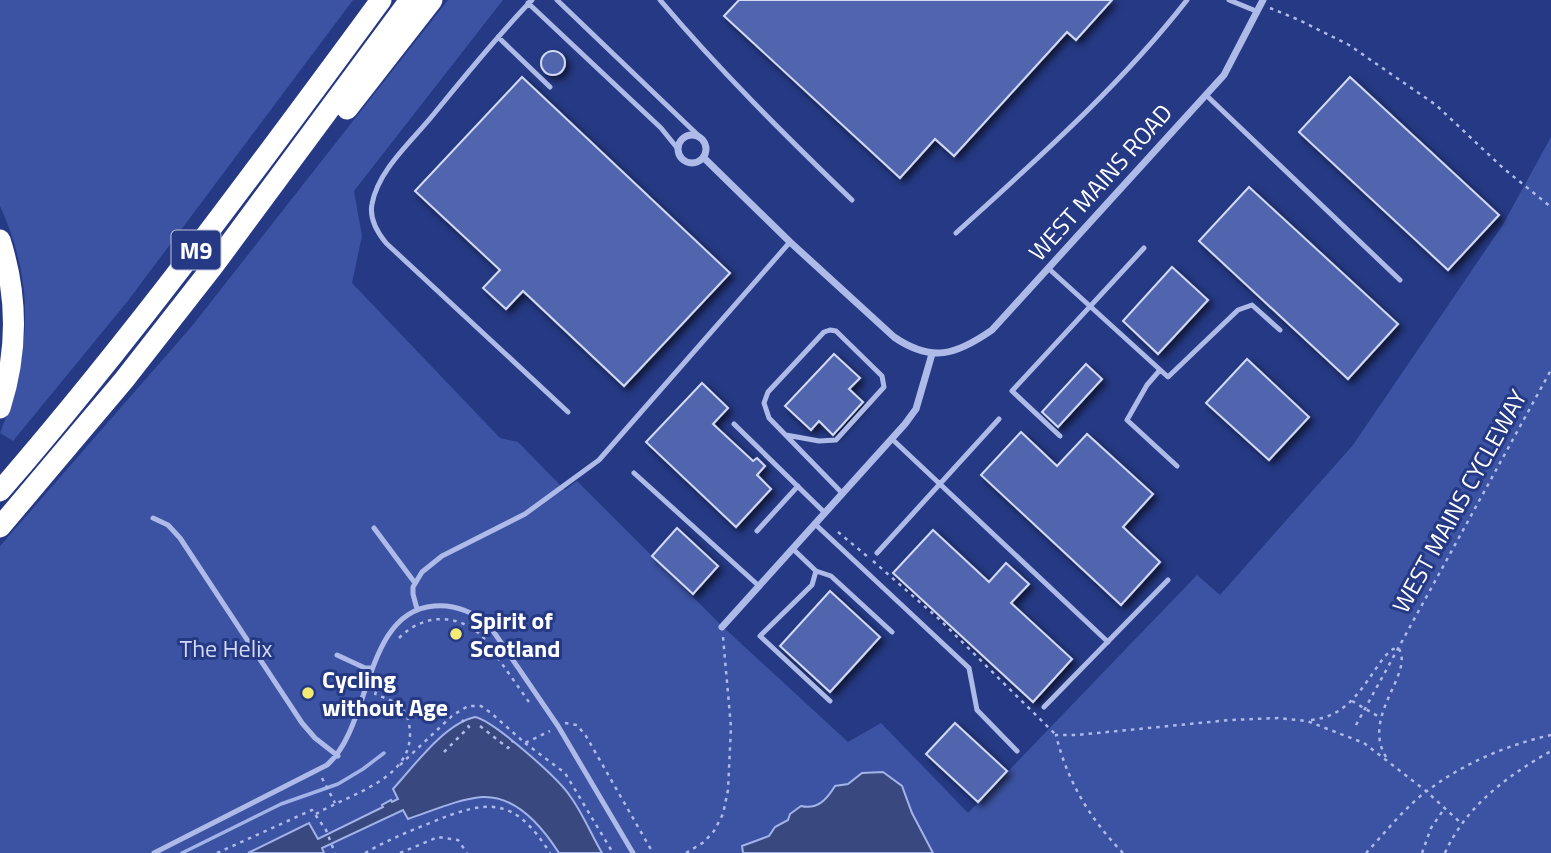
<svg xmlns="http://www.w3.org/2000/svg" width="1551" height="853" viewBox="0 0 1551 853" font-family="'Titillium Web',sans-serif">
  <defs>
    <filter id="shadow"><feDropShadow dx="4" dy="4" stdDeviation="3.5" flood-color="#0009"/></filter>
  </defs>
  <rect width="100%" height="100%" fill="#253984"/>
  <path fill="#3c53a3" d="M0 0H353L127 302 13 441 0 433C31 354 36 285 0 206Z
    M448 0H503L354 191 362 236 352 283 500 438 518 442 565 490 577 481 722 626 848 742 881 723 968 813 1197 575 1220 595 1353 445 1502 226 1551 137V853H0V546L192 326Z"/>
  <path fill="#3a4880" stroke="#a2b3e9" stroke-width="2" d="M475 717C494 721 558 778 570 796 582 812 592 836 602 853H559C543 828 516 795 482 797 458 799 432 811 408 819L403 810 322 848 324 853H248L309 823 318 839 383 807 382 805 391 800 392 802 398 799 393 789C414 766 444 724 475 717Z
    M883 772 902 786 912 813 933 853H743L742 846 769 836 775 827 788 820 790 814 801 806C818 810 827 799 835 786L848 784 862 773Z"/>
  <g fill="none" stroke-linecap="round" stroke-linejoin="round">
    <path stroke="#a2b3e9" stroke-width="3.5" d="M182 853 281 804 338 784 363 769 384 753"/>
  </g>
  <path fill="#5165ae" stroke="#d2daf6" stroke-width="2" filter="url(#shadow)" d="M739 0H1112L1076 40 1067 32 954 156 935 139 900 178 724 16Z
    M541 63a12 12 0 1 1 24 0a12 12 0 1 1-24 0Z
    M522 77 730 273 624 386 523 291 506 309 483 288 500 270 415 191Z
    M1350 77 1499 215 1448 270 1299 132Z
    M1249 187 1398 324 1348 379 1199 241Z
    M1172 267 1208 300 1158 354 1123 321Z
    M834 354 860 378 849 389 863 402 833 435 819 421 811 430 785 406Z
    M1247 359 1309 417 1269 460 1206 403Z
    M1086 364 1102 379 1058 427 1042 412Z
    M702 383 728 408 713 424 753 461 757 458 765 466 757 475 771 489 736 527 646 442Z
    M1021 432 1057 466 1087 434 1153 494 1123 527 1160 562 1121 605 981 475Z
    M677 528 718 566 693 594 652 556Z
    M933 530 989 582 1006 563 1029 584 1011 603 1072 659 1033 702 893 573Z
    M830 591 880 637 830 692 780 646Z
    M955 723 1007 771 978 802 926 754Z"/>
  <g fill="none" stroke-linecap="round" stroke-linejoin="round">
    <path stroke="#aebbe8" stroke-width="2.5" stroke-dasharray="3.5 5" stroke-linecap="butt" d="M1270 8 1299 20 1349 45 1436 105 1503 168 1551 207
      M838 532 868 557
      M873 561 939 619 1056 735
      M399 638C424 613 458 613 483 637L529 702
      M375 695 378 685
      M1352 701 1381 718
      M1311 720C1350 716 1363 685 1385 656L1393 649H1399
      M565 723 577 725 586 736 653 853
      M1356 725 1551 370
      M480 726 508 748 513 741
      M525 743 565 773 613 853
      M444 752 469 727 462 720
      M1386 757C1361 716 1414 674 1399 649
      M400 765 453 715 468 706H481L491 713 525 743 550 731
      M322 778 335 803
      M316 814C351 793 419 778 409 724 406 705 392 700 376 695
      M217 853 312 810 326 830 335 853
      M365 853C386 841 407 832 430 823 488 799 514 796 550 853
      M400 853 438 837 458 840 467 853
      M686 853 704 842 714 831 723 814 728 790 731 727 723 637
      M1123 853C1090 819 1067 781 1056 735H1077L1230 720 1278 718 1307 721 1364 743 1426 791 1462 824
      M1366 853C1385 833 1405 807 1427 791 1464 763 1507 745 1551 735
      M1422 853 1431 828 1444 809
      M1445 853C1466 806 1507 776 1551 751"/>
    <path stroke="#aebbe8" stroke-width="5" d="M532 0C497 36 465 76 433 115 412 141 378 170 372 204 369 219 377 232 386 243L568 412
      M557 0 702 139
      M660 0C720 71 785 135 852 200
      M1229 0 1256 11
      M528 3 661 128 678 149
      M498 37 550 87
      M1206 95 1400 280
      M956 233C1036 160 1120 86 1187 0
      M1048 268 1168 377 1238 310 1252 305 1280 330
      M1160 370 1147 385 1127 420 1177 466
      M734 424 825 513
      M786 435 819 441 836 440 884 387 882 376 836 331 830 330 824 332 768 392 764 403 769 418 843 494
      M1060 436 1012 391 1144 248
      M892 439 1108 642
      M634 473 759 586
      M153 518 168 525 180 538 302 723 315 738 338 756
      M815 524 969 668 977 710 1017 751
      M374 528 415 583
      M757 531 798 486
      M793 549 816 571 812 585 760 636 830 701
      M877 553 999 419
      M816 571 831 576 892 632
      M417 609 413 594V587L422 572 442 556 525 514 599 460 790 242
      M337 655 365 668H372
      M1044 707 1168 580
      M154 853 327 765C372 726 363 612 434 606 455 604 473 612 489 625L558 726 633 853"/>
    <path stroke="#aebbe8" stroke-width="7" d="M678 149a14 14 0 1 1 28 0a14 14 0 1 1-28 0Z
      M704 158 790 242 894 337C932 363 956 355 992 330L1224 75 1263 0
      M722 627 905 424 916 409 932 354"/>
    <path stroke="#fff" stroke-width="21" d="M347 109 432 0
      M0 240C18 296 18 352 0 408
      M0 491C136 334 258 167 381 0
      M0 527 124 380 214 265 410 0"/>
  </g>
  <g fill="#f2ea72" stroke="#253984" stroke-width="2.5">
    <circle cx="456" cy="634" r="7"/>
    <circle cx="308" cy="693" r="7"/>
  </g>
  <g text-anchor="middle" dominant-baseline="central" stroke-width="6" stroke-linejoin="round" paint-order="stroke">
    <rect fill="#253984" stroke="#bec4da" stroke-width="2" x="171.5" y="230.5" width="49" height="39" rx="5"/>
    <g font-size="23" font-weight="bold" fill="#fff">
      <text x="196" y="250">M9</text>
    </g>
    <g font-size="24" fill="#fff" stroke="#253984">
      <text transform="translate(1100 182) rotate(-48)">WEST MAINS ROAD</text>
      <text transform="translate(1459 501) rotate(-61)">WEST MAINS CYCLEWAY</text>
    </g>
    <g font-size="24" font-weight="bold" fill="#fff" stroke="#253984" text-anchor="start">
      <text x="470" y="620">Spirit of<tspan x="470" dy="28">Scotland</tspan></text>
      <text x="322" y="679">Cycling<tspan x="322" dy="28">without Age</tspan></text>
    </g>
    <g font-size="24" fill="#d2daf6" stroke="#253984">
      <text x="226" y="648">The Helix</text>
    </g>
  </g>
</svg>
